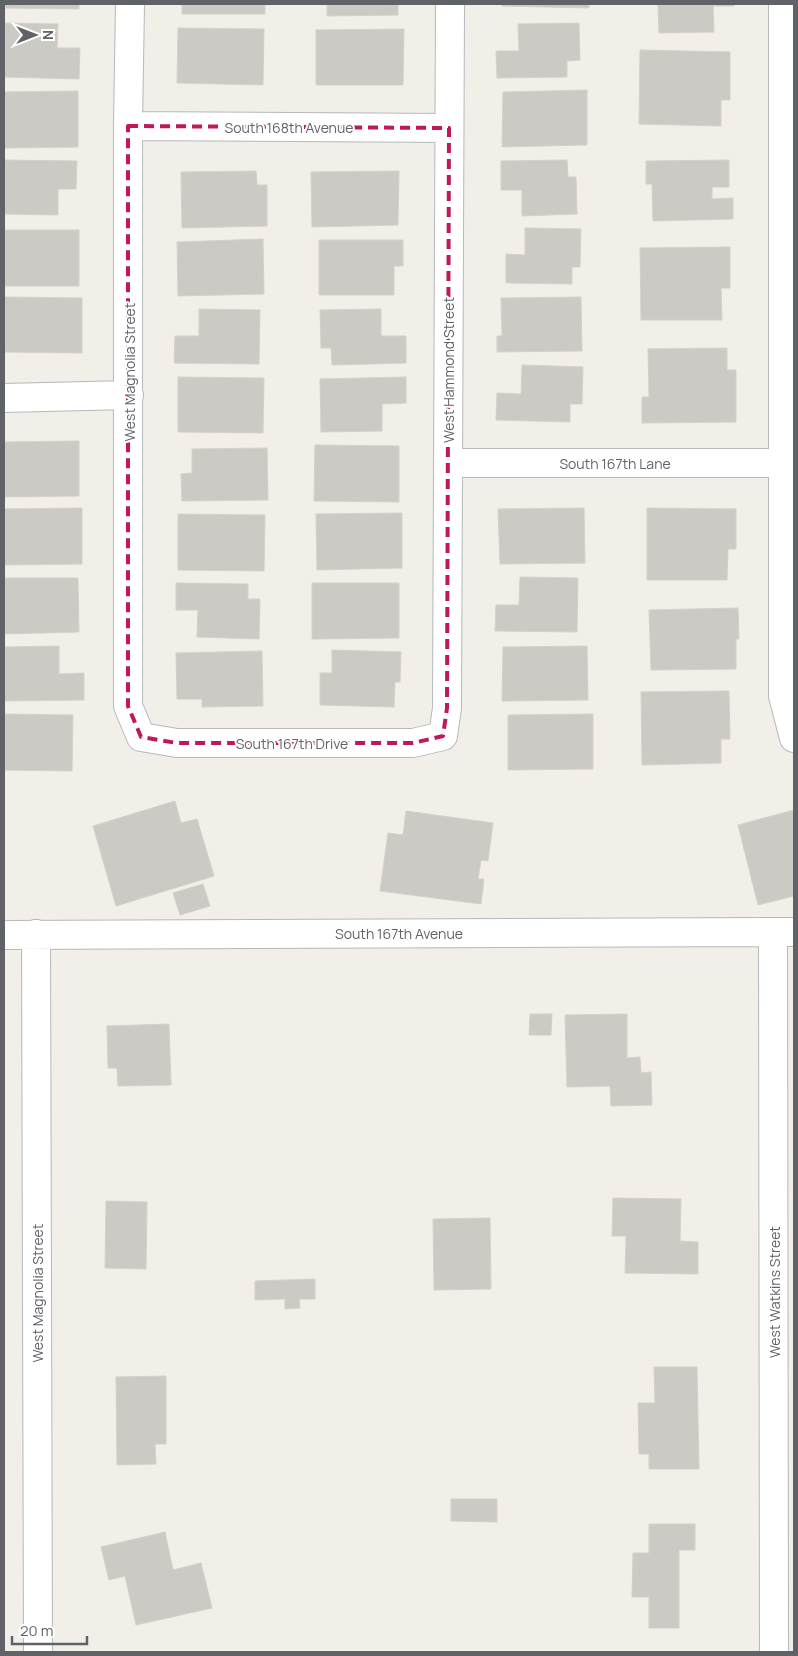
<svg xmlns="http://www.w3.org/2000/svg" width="798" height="1656" viewBox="0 0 798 1656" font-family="Manrope,sans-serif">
  <rect width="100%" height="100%" fill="#f1efe8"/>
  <path fill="#cccac5" stroke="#d6d1c6" d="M4 4H79V9L4 8Z
    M182 4H265V14H182Z
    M327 4H398V15L327 16Z
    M502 4H589V8L502 6Z
    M658 4H734V6H713L714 32 659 33Z
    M4 23 58 24 57 48H80L79 79 4 77Z
    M579 23 580 60 567 61V77L497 78 496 51H519L518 24Z
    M178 28 264 29 263 85 177 83Z
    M404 29 403 85H316V30Z
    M640 50 730 52V100H721V126L639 124Z
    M587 90V145L502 147 503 92Z
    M78 91V147L4 148V92Z
    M4 160 77 161 76 189H58V215L4 214Z
    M567 160 568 177H576L577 214 522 216V190H501V161Z
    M729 160V187H712V199L733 198V219L653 221 652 184H646V161Z
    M256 171 257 185H267V226L182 228 181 172Z
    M399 171 398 225 312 227 311 172Z
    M525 228 581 229 580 267H572V284L506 283V254L525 255Z
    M4 230H79V286H4Z
    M263 239 264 294 178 296 177 242Z
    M319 240H403V266H394V295H319Z
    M730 247V288H721L722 320H641L640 248Z
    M4 297 82 298V353L4 352Z
    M581 297 582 351 497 352V336H502L501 298Z
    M199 309 260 310 259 364 174 363 175 336H199Z
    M381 309V336H406V363L332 365 331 348H321L320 310Z
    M727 348V370H736V422L642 423V397H649L648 349Z
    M522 365 583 367 582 404H570V422L496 420 497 393 521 394Z
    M178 377 264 378 263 433 178 432Z
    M406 377V403L382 404V431L321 432 320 379Z
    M79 441V496L4 497V442Z
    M315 445 399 446V502L314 501Z
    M267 448 268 500 182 501 181 474 192 473V449Z
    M82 508V564L4 565V509Z
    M584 508 585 563 500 564 498 509Z
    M647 508 736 509V549H728L727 580H647Z
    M402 513V568L317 570 316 514Z
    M178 514 265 515 264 571 178 570Z
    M520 577 578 578 577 632 495 631 496 605H519Z
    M4 578H78L79 632 4 634Z
    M176 583 248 584V599H260L259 639 197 637 198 610H176Z
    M312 583H399V638L312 639Z
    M738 608 739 639H736V669L651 670 649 610Z
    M59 646V674L84 673V700L4 701V647Z
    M587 646 588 700 502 701 503 647Z
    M332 650 401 652 400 682H395L394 707 320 705V673H332Z
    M262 651 263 706 202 707V699H177L176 653Z
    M729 691 730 739H721V763L642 765 641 692Z
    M4 714 73 715 72 771 4 770Z
    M593 714V769L508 770V715Z
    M175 801 181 823 197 819 214 876 116 906 93 826Z
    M794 810V896L758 905 738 825Z
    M406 811 493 823 488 861 481 860 478 879H484L481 904 380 891 388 833 403 835Z
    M203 884 210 906 180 915 173 893Z
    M530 1014H552L551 1035H529Z
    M627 1014V1058L640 1057 641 1073 651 1072 652 1105 611 1106 610 1086 567 1087 565 1015Z
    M169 1024 171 1085 118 1086 117 1068H108L107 1026Z
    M613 1198 681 1199 680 1241 698 1242V1274L625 1273 626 1236H612Z
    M106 1201 147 1202 146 1269 105 1268Z
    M490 1218 491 1289 434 1290 433 1219Z
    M315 1279V1299H299L300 1308 285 1309V1299L255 1300V1281Z
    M654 1367H697L699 1469H649V1454H639L638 1403H655Z
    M166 1376V1444H155L156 1464 117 1465 116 1377Z
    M451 1499H497V1522L451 1521Z
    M649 1524H695V1550H679V1628H649V1597H632L633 1553H649Z
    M165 1532 173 1570 201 1563 212 1608 136 1625 125 1576 109 1580 101 1547Z"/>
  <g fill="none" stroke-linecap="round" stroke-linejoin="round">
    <g stroke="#b5b8bc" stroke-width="30">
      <path id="minor" d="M130 4 128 126V706L141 737 177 743H413L443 736 447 708 450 4
        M783 4V696L794 738
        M128 126 449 128
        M4 398 129 395
        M448 463H783
        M773 932 774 1652
        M36 934 38 1652
        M4 935 794 932"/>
    </g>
    <use href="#minor" stroke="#fff" stroke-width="28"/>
  </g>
  <path fill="none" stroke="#c2185b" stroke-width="4" stroke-dasharray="10 6" stroke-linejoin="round" d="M128 126 449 128 447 708 443 736 413 743H177L141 737 128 706Z"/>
  <g text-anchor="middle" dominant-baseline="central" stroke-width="4" stroke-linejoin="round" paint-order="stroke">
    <g font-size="14" fill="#5f6368" stroke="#fff">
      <text x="289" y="127">South 168th Avenue</text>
      <text transform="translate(448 370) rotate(-90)">West Hammond Street</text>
      <text transform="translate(129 372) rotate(-90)">West Magnolia Street</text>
      <text x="615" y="463">South 167th Lane</text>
      <text x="292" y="743">South 167th Drive</text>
      <text x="399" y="933">South 167th Avenue</text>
      <text transform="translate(774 1292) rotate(-90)">West Watkins Street</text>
      <text transform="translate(37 1293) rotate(-90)">West Magnolia Street</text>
    </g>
  </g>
  <rect width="798" height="1656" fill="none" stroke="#5f6368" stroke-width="10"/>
  <g transform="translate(35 35) rotate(90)" stroke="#ffffff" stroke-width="4" paint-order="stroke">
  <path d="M0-4L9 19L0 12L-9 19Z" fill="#5f6368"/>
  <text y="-8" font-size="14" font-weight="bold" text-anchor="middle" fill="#5f6368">N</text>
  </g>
  <path d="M12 1636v8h75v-8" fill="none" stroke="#5f6368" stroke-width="2.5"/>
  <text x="20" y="1636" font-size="15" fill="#5f6368" stroke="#ffffff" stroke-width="4" paint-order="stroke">20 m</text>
</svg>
